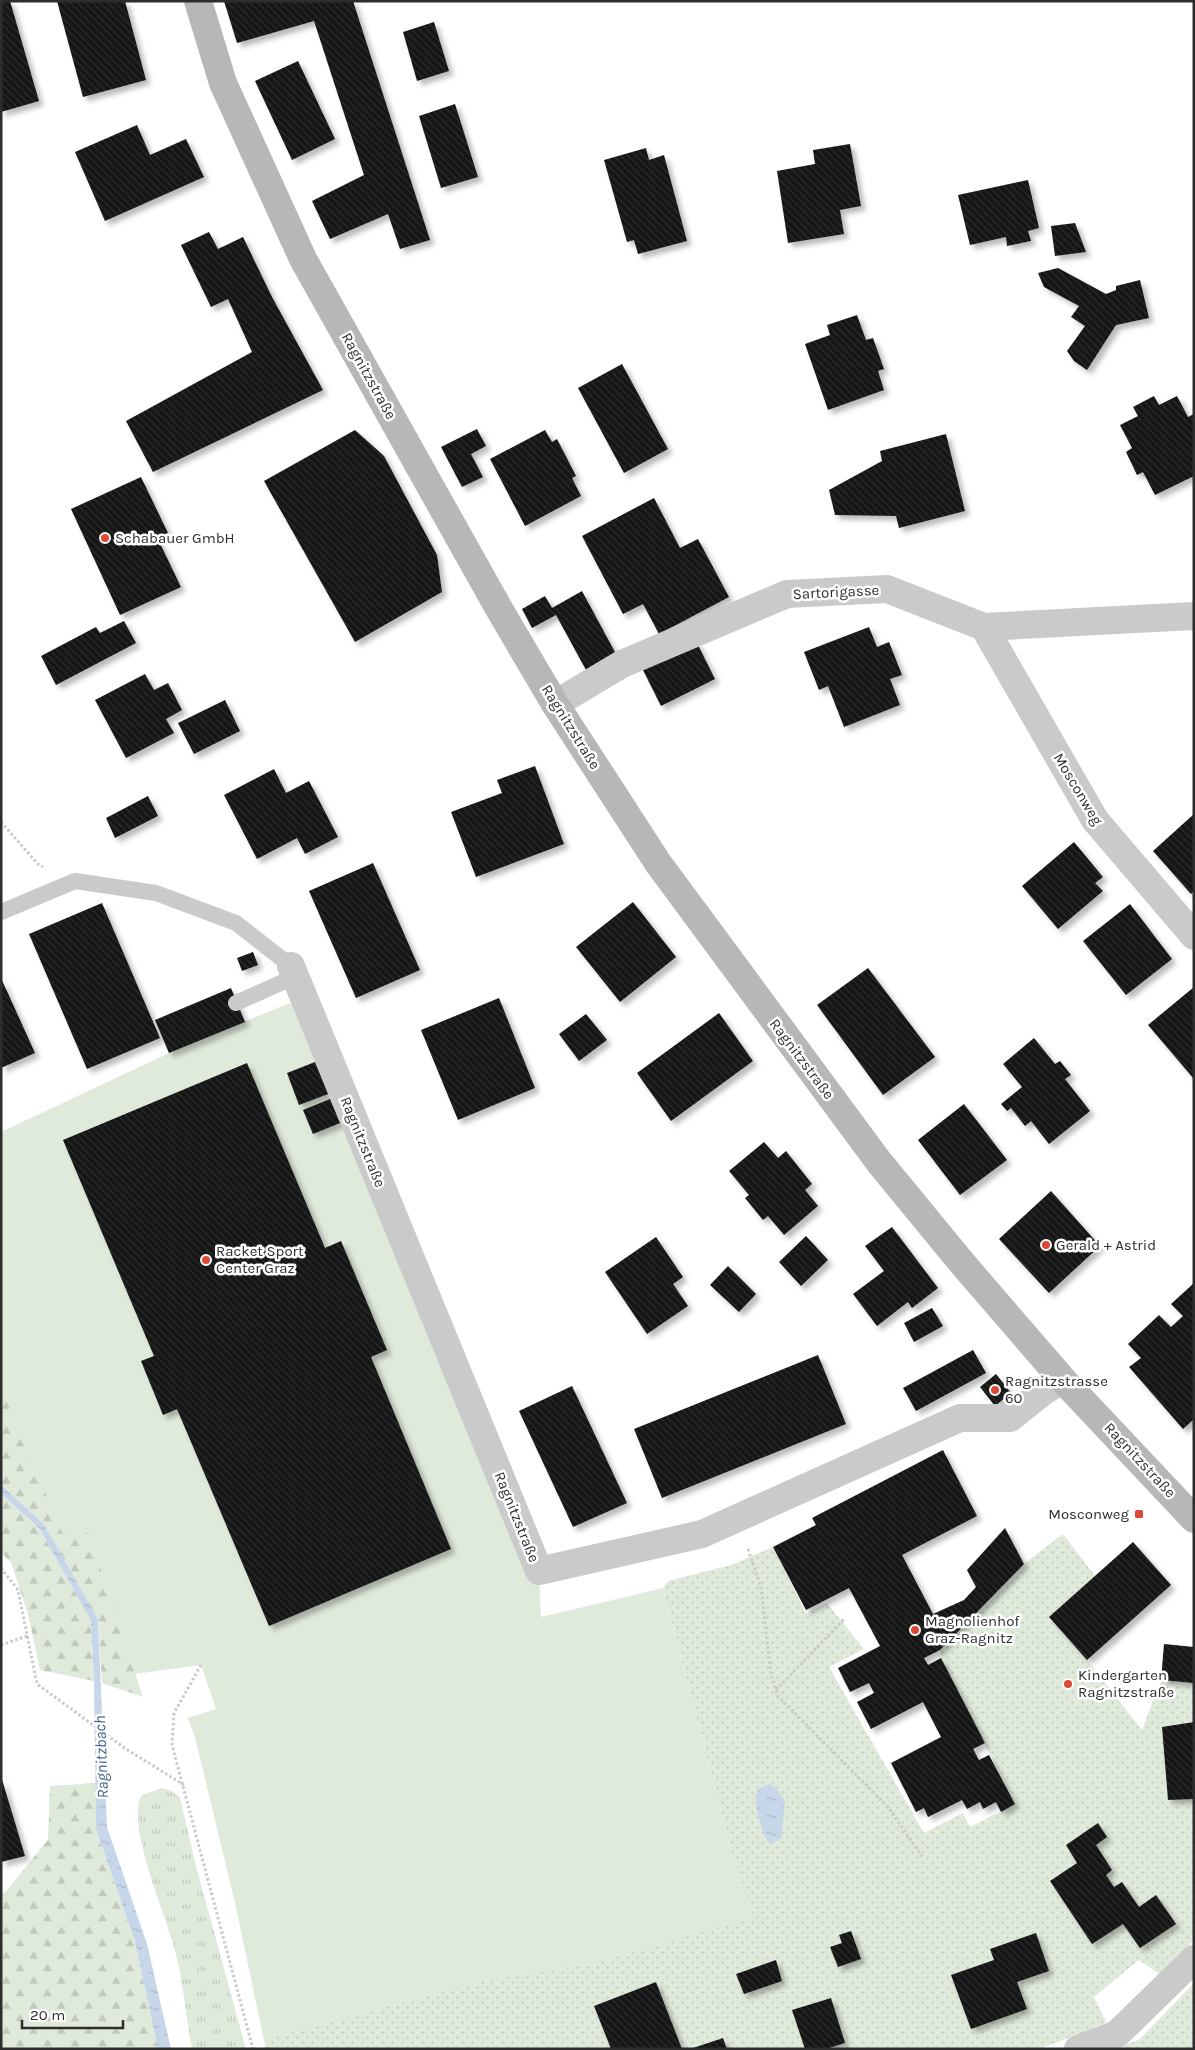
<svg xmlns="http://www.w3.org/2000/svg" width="1195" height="2050" viewBox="0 0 1195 2050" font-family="Karla,sans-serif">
  <defs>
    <pattern id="grass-dots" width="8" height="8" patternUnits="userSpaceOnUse" patternTransform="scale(1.25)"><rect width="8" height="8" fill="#e0eadb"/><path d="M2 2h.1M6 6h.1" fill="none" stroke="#c0c9bc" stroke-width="1.8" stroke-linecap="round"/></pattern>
    <pattern id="forest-firs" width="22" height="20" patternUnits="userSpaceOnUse" patternTransform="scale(1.25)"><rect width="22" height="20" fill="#e0eadb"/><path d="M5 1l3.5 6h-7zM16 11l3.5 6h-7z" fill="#c0c9bc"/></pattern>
    <pattern id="park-tufts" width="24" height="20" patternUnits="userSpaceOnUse" patternTransform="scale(1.25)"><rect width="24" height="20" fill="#e0eadb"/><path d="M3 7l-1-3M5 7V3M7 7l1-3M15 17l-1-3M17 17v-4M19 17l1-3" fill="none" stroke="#c0c9bc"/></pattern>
    <pattern id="water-ripples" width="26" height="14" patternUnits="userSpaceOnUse" patternTransform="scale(1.25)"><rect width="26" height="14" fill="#c8d6e9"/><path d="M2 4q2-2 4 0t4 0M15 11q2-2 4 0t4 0" fill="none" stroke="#acb8c8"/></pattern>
    <pattern id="building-back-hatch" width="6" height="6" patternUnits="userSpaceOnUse" patternTransform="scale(1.25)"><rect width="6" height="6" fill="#141414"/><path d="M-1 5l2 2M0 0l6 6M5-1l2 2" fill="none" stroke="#2e2e2e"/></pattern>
    <filter id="shadow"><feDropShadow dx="4.5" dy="4.5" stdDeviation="2.5" flood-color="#0004"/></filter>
  </defs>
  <rect width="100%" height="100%" fill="#fff"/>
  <path fill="url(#grass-dots)" d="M1063 1534 1095 1576 1049 1618 1084 1656 1142 1730 1161 1680 1194 1683V1722L1162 1728 1168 1800 1194 1799V1940L1161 1975 1139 1960 1094 1997 1106 2022 1090 2030 1039 2049H727L723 2038 694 2049H682L656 1982 594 2006 611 2049H266L235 1902 195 1737 188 1718 466 1635 730 1846 663 1588 668 1581 731 1565 773 1547 806 1614 827 1603 864 1649 829 1667 924 1833 963 1813 970 1827 1015 1804 941 1658 940 1650 1024 1564Z
    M1194 1983V2049H1116L1140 2039Z"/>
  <path fill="url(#forest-firs)" d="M1 1387 89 1533 143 1697 102 1683 98 1619 44 1524 1 1485Z
    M1 1494 39 1528 91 1621 94 1681 40 1670 28 1614 11 1562 1 1553Z
    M96 1783V1829L135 1942 158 2049H2L1 1895 7 1890 48 1840 50 1786Z"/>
  <path fill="url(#park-tufts)" d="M161 1788 169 1790 180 1797 196 1866 246 2049H192C186 2019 184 1988 177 1958 169 1921 126 1829 141 1796Z"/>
  <path fill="#e0eadb" d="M306 1003 539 1571 541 1617 663 1588 730 1846 754 1917 597 1963 488 1980 264 2040 235 1902 195 1737 188 1718 216 1709 201 1665 135 1674 89 1533H62L1 1388V1132L169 1053 287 1004Z"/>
  <path fill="url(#water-ripples)" d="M1 1485 44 1524 98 1619 107 1827 147 1944 171 2049H158L135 1942 96 1829 94 1681 91 1621 39 1528 1 1494Z
    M770 1784 776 1788 785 1801 781 1839 770 1844C763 1838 752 1800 757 1792 760 1787 765 1786 770 1784Z"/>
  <path fill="url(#building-back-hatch)" filter="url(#shadow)" d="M1 1H10L39 101 1 112Z
    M57 1H125L146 80 83 97Z
    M224 1H353L430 240 400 249 388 214 330 239 312 201 364 175 314 21 237 43Z
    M434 22 449 71 417 81 403 32Z
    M298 61 335 139 292 160 255 81Z
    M455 104 478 177 441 188 419 116Z
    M137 125 150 155 186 139 204 177 105 221 75 152Z
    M850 144 861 206 840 210 844 234 788 243 777 171 815 164 813 150Z
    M646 148 649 160 664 155 687 241 638 254 634 240 627 242 604 160Z
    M1028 180 1039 228 1028 231 1031 241 1007 246 1006 237 970 245 958 195Z
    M1075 223 1086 252 1055 256 1051 226Z
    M209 232 218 249 243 237 272 297 323 390 153 472 126 421 252 352 228 299 211 307 181 245Z
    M1058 268 1106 294 1116 290V286L1140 280 1149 318 1116 325 1087 370 1074 361 1067 351 1085 326 1071 317 1079 306 1044 287 1038 273Z
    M857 315 866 340 873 338 884 369 878 371 884 390 828 410 805 344 830 335 827 325Z
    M622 364 668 449 624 473 578 388Z
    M1154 396 1159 405 1177 396 1188 417 1194 414V476L1155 495 1143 472 1137 475 1126 452 1132 448 1120 425 1138 416 1133 407Z
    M477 429 486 446 471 454 483 477 462 487 441 447Z
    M355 430 384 456 437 555 442 592 355 642 264 481Z
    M545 430 552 442 557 439 576 476 572 478 581 496 525 526 490 459Z
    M946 434 965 511 899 528 896 516 835 515 829 490 882 461 880 451Z
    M141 477 168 533 157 537 181 587 120 615 71 509Z
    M654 498 680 548 698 539 729 597 659 634 643 604 623 614 582 536Z
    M582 591 616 654 586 670 556 615 532 628 522 609 545 596 552 608Z
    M124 621 136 643 56 685 41 656 96 627 100 633Z
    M869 627 877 647 889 642 902 675 890 679 900 705 844 727 828 686 819 690 804 652Z
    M696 641 715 679 661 706 642 668Z
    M145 674 154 690 168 683 182 710 166 719 174 733 126 758 95 700Z
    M225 700 240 731 194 754 178 723Z
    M535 766 564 844 476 877 451 812 502 793 497 780Z
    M274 769 286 793 309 781 338 837 305 854 297 838 257 859 224 795Z
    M148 796 158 816 115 838 106 818Z
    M1194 814V891L1191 894 1153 851Z
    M1074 842 1103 877 1095 883 1103 891 1058 929 1022 886Z
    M373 863 420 970 356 998 309 891Z
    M633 902 676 957 620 1002 576 947Z
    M102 903 160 1038 87 1069 29 934Z
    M1130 904 1172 959 1126 995 1083 941Z
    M253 952 258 965 242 971 237 958Z
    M868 968 935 1057 883 1095 817 1005Z
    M1 978 35 1053 1 1068Z
    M1194 987V1079L1148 1025Z
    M231 988 245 1022 169 1053 155 1020Z
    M499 998 535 1088 458 1120 421 1030Z
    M719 1013 753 1061 671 1121 637 1073Z
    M586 1014 607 1040 579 1061 559 1034Z
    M1034 1038 1055 1064 1060 1061 1071 1075 1065 1079 1090 1111 1049 1144 1031 1121 1025 1126 1011 1108 1007 1111 1001 1104 1022 1087 1003 1064Z
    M315 1062 328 1094 299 1105 287 1073Z
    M247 1063 325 1248 341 1241 387 1350 371 1357 451 1549 269 1626 177 1409 163 1415 141 1361 154 1356 63 1140Z
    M330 1099 340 1123 313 1134 303 1110Z
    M964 1104 1007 1160 960 1195 918 1140Z
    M764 1142 778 1158 786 1151 812 1184 805 1190 818 1206 784 1235 768 1216 763 1220 745 1198 749 1195 729 1171Z
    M1051 1191 1100 1246 1049 1293 999 1239Z
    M892 1227 938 1288 912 1308 908 1302 877 1326 853 1294 884 1271 865 1246Z
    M806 1236 828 1260 801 1286 779 1262Z
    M656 1237 683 1277 673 1284 688 1306 647 1334 605 1272Z
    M728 1266 756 1294 739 1312 710 1285Z
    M1194 1283V1419L1183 1429 1129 1367 1141 1358 1128 1344 1159 1315 1171 1327 1183 1316 1171 1304Z
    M932 1308 943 1326 914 1342 904 1323Z
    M973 1350 986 1373 916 1411 903 1388Z
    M818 1355 846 1424 662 1498 634 1429Z
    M996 1374 1011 1393 995 1406 980 1387Z
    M572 1386 627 1503 573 1527 519 1411Z
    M943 1450 977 1516 902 1555 933 1614 964 1600 976 1587 967 1570 1005 1528 1024 1564 940 1650 924 1658 928 1665 941 1658 985 1743 973 1749 979 1760 989 1755 1015 1804 1001 1812 996 1802 983 1809 980 1802 967 1809 962 1800 928 1817 924 1808 916 1812 891 1763 941 1737 923 1702 871 1729 857 1702 874 1693 869 1683 850 1692 838 1668 880 1646 849 1588 806 1610 773 1547 816 1525 812 1518Z
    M1133 1542 1171 1585 1087 1660 1049 1617Z
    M1164 1644 1194 1647V1683L1161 1680Z
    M1194 1722V1799L1168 1800 1162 1727Z
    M1 1776 25 1856 1 1862Z
    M1098 1823 1107 1837 1096 1845 1112 1870 1106 1875 1114 1887 1122 1882 1139 1907 1156 1895 1176 1924 1140 1948 1123 1924 1092 1944 1050 1881 1077 1863 1066 1845Z
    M851 1931 861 1959 838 1967 830 1947 842 1943 839 1935Z
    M1036 1933 1049 1971 1017 1982 1027 2009 971 2029 951 1975 994 1960 990 1949Z
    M776 1960 782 1981 744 1994 736 1974Z
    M656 1982 682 2049H611L594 2006Z
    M831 1998 845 2043 826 2049H805L792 2010Z
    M723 2038 727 2049H693V2048Z"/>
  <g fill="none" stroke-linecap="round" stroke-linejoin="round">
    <path stroke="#cacaca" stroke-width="3" stroke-dasharray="2.5 2.5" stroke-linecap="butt" d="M1 822 38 864 43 867
      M748 1549 761 1587 771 1675 778 1696 888 1807 923 1858
      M1 1568 18 1590 37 1684 126 1749 184 1785
      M1 1645 27 1636
      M201 1665 174 1713 172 1745 253 2049
      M776 1690 845 1618"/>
    <path stroke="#cacaca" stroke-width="16" d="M1 912 75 881 156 893 236 923 291 966
      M236 1003 296 976"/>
    <path stroke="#cacaca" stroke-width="28" d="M984 627 1095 820 1194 936
      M555 704 622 664 787 594 887 589 984 627 1194 616
      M291 966 539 1571 702 1534 960 1418H1010L1044 1391 1063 1380
      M1078 2049 1117 2034 1194 1959"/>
    <path stroke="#b7b7b7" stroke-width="28" d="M198 1 223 83 303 259 498 607 555 704 658 863 879 1162 962 1263 1063 1380 1194 1519"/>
  </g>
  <g fill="#dc4937" stroke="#fff" stroke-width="2">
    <circle cx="105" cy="538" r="5"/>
    <circle cx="1046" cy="1245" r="5"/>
    <circle cx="206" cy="1260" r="5"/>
    <circle cx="995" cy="1390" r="5"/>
    <rect x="1134" y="1509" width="10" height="10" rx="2.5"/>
    <circle cx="915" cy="1630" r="5"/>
    <circle cx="1068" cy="1684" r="5"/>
  </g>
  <g text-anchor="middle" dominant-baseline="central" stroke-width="5" stroke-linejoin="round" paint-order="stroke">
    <g font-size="15" fill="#2d2d2d" stroke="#fff">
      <text transform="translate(369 376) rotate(61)">Ragnitzstraße</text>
      <text transform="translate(836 592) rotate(-3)">Sartorigasse</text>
      <text transform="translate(571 727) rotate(58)">Ragnitzstraße</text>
      <text transform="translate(1078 789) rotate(59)">Mosconweg</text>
      <text transform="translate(802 1059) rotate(53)">Ragnitzstraße</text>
      <text transform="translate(363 1142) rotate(68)">Ragnitzstraße</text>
      <text transform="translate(1140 1460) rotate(47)">Ragnitzstraße</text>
      <text transform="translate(517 1517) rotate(68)">Ragnitzstraße</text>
    </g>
    <g font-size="15" fill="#2d2d2d" stroke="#fff" text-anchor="start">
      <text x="115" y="538">Schabauer GmbH</text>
      <text x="1056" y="1245">Gerald + Astrid</text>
      <text x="216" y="1251">Racket Sport<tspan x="216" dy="17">Center Graz</tspan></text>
      <text x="1005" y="1381">Ragnitzstrasse<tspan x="1005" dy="17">60</tspan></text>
      <text x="1129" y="1514" text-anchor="end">Mosconweg</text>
      <text x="925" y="1621">Magnolienhof<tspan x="925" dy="17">Graz-Ragnitz</tspan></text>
      <text x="1078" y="1675">Kindergarten<tspan x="1078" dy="17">Ragnitzstraße</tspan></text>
    </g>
    <g font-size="16" font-style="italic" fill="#3f608b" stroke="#fff">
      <text transform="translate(101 1757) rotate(-92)">Ragnitzbach</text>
    </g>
  </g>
  <rect width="1195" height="2050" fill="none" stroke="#2d2d2d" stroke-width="5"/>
  <path d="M22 2020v8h101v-8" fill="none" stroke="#2d2d2d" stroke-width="2.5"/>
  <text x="30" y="2020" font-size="15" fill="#2d2d2d" stroke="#ffffff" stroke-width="4" paint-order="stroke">20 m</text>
</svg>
